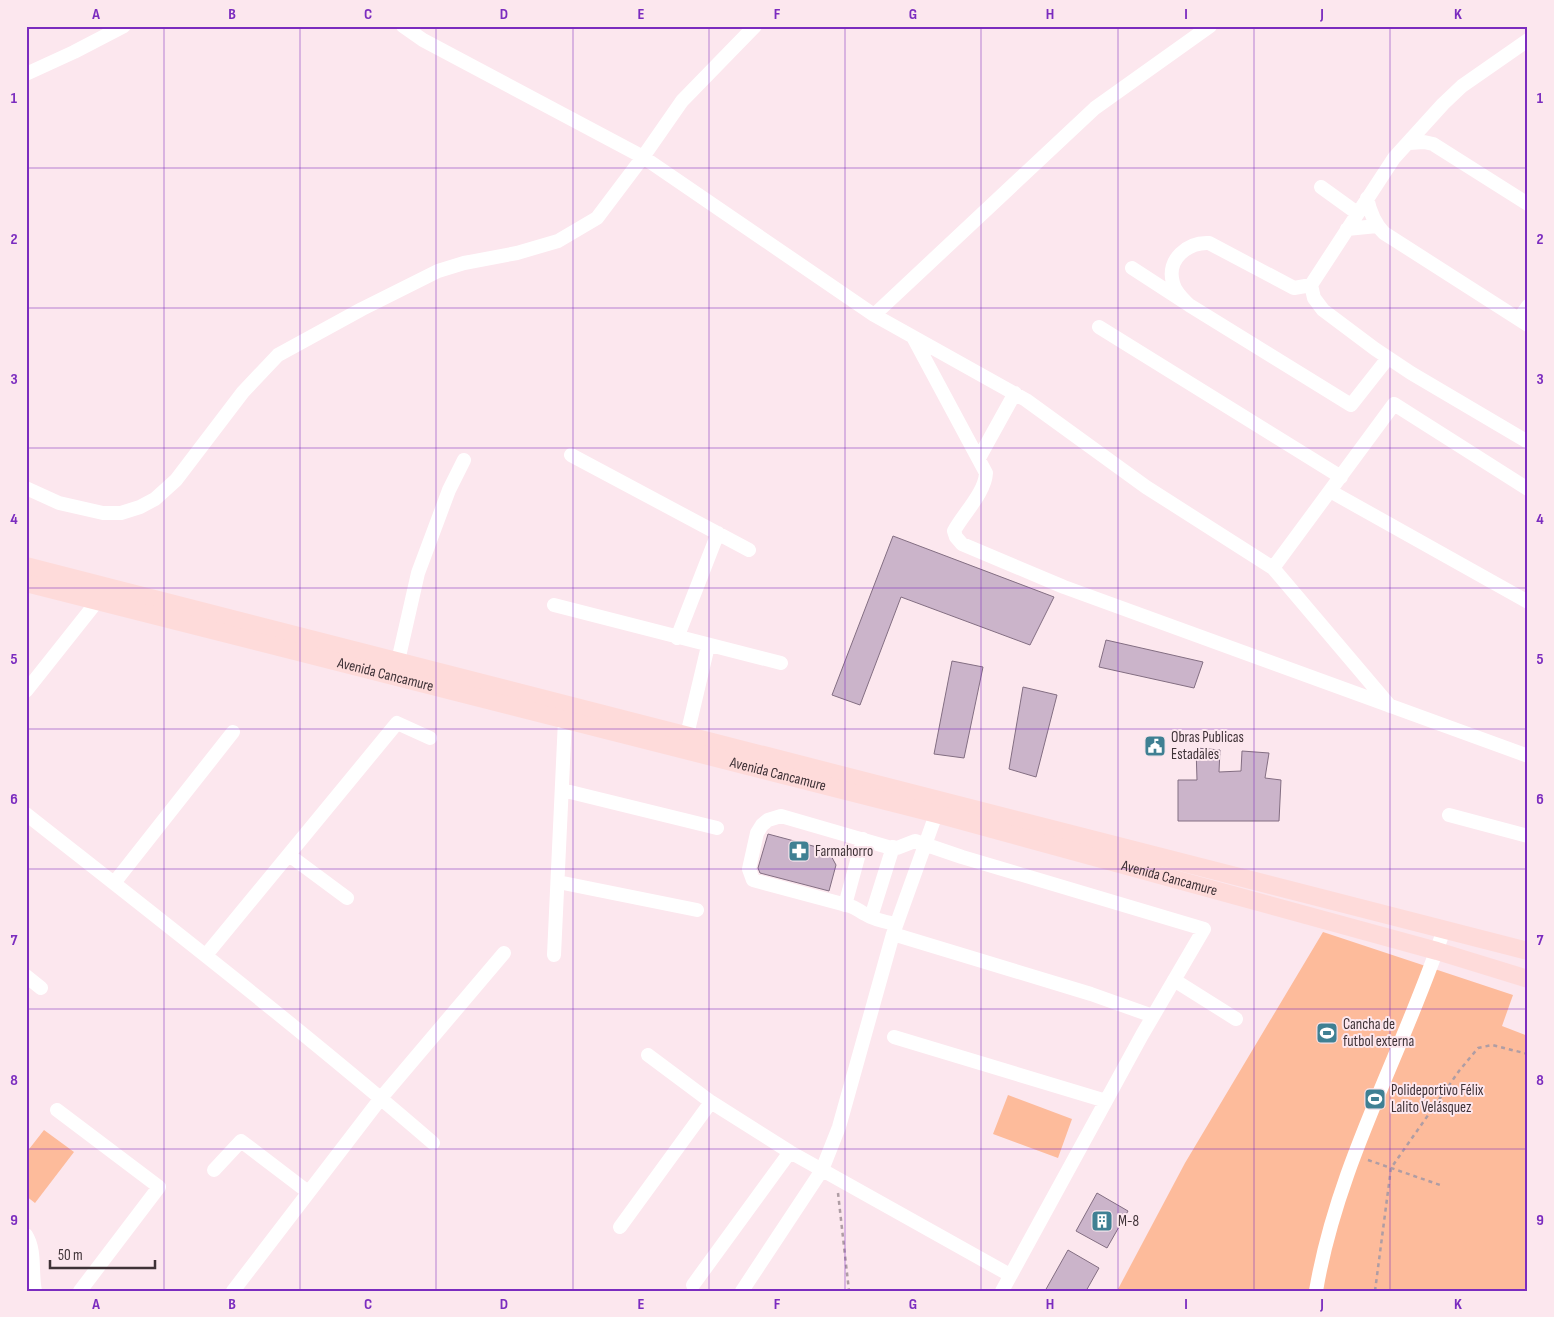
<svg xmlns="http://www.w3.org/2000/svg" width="1554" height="1317" viewBox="0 0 1554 1317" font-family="'Sofia Sans Condensed',sans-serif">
  <rect width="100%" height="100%" fill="#fce7ee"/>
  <path fill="#fdbb9b" d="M1323 932 1513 995 1502 1026 1528 1036V1291H1117L1185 1163Z
    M1008 1095 1072 1119 1058 1158 993 1134Z
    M44 1130 74 1152 35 1203 26 1196V1153Z"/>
  <path fill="#cbb4ca" stroke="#836e82" d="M893 536 1054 597 1030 645 901 597 860 705 832 695Z
    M1106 640 1203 662 1194 688 1099 667Z
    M952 661 983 667 964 758 934 754Z
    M1023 687 1057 695 1036 777 1009 769Z
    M1196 748 1220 750 1219 772 1241 771 1242 751 1269 753 1265 778 1281 780 1279 821H1178V780H1197Z
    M768 834 828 850 836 865 829 891 760 873 758 868Z
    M1097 1193 1128 1211 1107 1248 1076 1231Z
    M1068 1250 1099 1268 1086 1291H1045Z"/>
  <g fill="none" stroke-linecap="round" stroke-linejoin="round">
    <path stroke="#af9da4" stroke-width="2.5" stroke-dasharray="4 4" stroke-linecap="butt" d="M1368 1160 1440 1185
      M838 1193 849 1291
      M1375 1291 1391 1168 1459 1071 1478 1048 1492 1045 1528 1054"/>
    <path stroke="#fff" stroke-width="14" d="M403 26 423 40 643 157 874 315 1026 400 1146 487 1273 568 1390 706
      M26 74 74 52 124 26
      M1409 143 1424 142 1433 144 1528 204
      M1321 187 1357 213
      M1367 198C1370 212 1374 223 1384 233L1528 325
      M1347 229 1377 226
      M1132 268 1189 305 1351 405 1388 358
      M1311 285 1314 298 1323 310 1375 349 1411 373 1528 442
      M1189 305C1182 298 1175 292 1173 283 1166 259 1188 242 1209 243L1294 288 1311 285 1394 158 1443 104 1462 86 1528 40
      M874 315 1095 108 1210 26
      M1519 319 1528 306
      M1099 327 1341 477
      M913 337 986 473C985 493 963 514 954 531L956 537 962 544 1064 587 1528 756
      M571 455 749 550
      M979 458 1015 393
      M26 488 59 503 103 513H121L140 507 155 499 176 480 243 392 278 355 362 309 438 271 464 263 517 253 558 241 597 218 643 157 682 101 755 26
      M1330 491 1528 602
      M1273 568 1394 404 1528 489
      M554 605 781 663
      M677 638 718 533
      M398 661 418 573 449 490 464 460
      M26 691 103 594
      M687 735 708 646
      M562 790 717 828
      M26 814C163 922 301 1029 433 1143
      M1449 815 1528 836
      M289 855 347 898
      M558 882 697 910
      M114 883 233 732
      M845 905 863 839
      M871 917 893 847
      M896 924C886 922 874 920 865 914 859 911 857 908 850 906L753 880 749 869 757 833 762 825 768 820 781 816 888 847 897 848 915 841 962 857 1204 929 1142 1035 1002 1291
      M893 934 1091 994 1153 1016
      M206 955 397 723 430 738
      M554 955 565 720
      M26 976 41 988
      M1174 980 1236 1019
      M894 1037 1106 1101
      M648 1055 711 1102 790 1152 1010 1275
      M57 1110 159 1187 80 1291
      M214 1170 241 1141 308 1192
      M620 1227 711 1102
      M26 1235C36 1251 31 1273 35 1291
      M693 1285 790 1152
      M233 1291 381 1098 504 953
      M742 1291 822 1170 839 1127 893 934 939 806
      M1316 1291C1337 1165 1404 1050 1444 929"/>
    <g stroke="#fedbda" stroke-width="18">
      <path d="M26 566 1528 951"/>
      <path id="s1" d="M26 583 937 814 1437 951 1528 979"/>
    </g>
  </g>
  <path fill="none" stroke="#7b2cbf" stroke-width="1" stroke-opacity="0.55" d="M164 26V1291M300 26V1291M436 26V1291M573 26V1291M709 26V1291M845 26V1291M981 26V1291M1118 26V1291M1254 26V1291M1390 26V1291M26 168H1528M26 308H1528M26 448H1528M26 588H1528M26 729H1528M26 869H1528M26 1009H1528M26 1149H1528"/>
  <defs>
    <g id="civic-square" transform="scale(1.125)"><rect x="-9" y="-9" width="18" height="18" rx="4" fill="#3f8093" stroke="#fce7ee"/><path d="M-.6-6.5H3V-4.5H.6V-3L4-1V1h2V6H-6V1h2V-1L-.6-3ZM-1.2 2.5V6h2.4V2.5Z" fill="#fff"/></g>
    <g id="pharmacy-square" transform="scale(1.125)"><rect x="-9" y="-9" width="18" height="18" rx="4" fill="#3f8093" stroke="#fce7ee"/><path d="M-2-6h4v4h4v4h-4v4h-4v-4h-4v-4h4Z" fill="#fff"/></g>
    <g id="stadium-square" transform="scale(1.125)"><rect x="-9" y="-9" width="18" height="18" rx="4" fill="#3f8093" stroke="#fce7ee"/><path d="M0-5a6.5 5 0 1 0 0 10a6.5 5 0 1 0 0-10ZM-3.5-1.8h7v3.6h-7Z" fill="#fff"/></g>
    <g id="building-square" transform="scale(1.125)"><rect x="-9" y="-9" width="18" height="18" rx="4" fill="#3f8093" stroke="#fce7ee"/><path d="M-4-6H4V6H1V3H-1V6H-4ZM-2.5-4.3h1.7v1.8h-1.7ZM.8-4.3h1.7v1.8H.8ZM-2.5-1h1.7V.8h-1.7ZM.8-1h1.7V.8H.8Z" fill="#fff"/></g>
  </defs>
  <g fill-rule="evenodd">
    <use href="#civic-square" x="1155" y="746"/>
    <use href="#pharmacy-square" x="799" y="851"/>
    <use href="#stadium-square" x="1327" y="1033"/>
    <use href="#stadium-square" x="1375" y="1099"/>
    <use href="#building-square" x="1102" y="1221"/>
  </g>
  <g text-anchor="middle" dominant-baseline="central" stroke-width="4" stroke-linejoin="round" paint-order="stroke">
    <g font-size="15" fill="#3f3237" stroke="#fce7ee">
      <text stroke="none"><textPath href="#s1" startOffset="371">Avenida Cancamure</textPath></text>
      <text stroke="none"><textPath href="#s1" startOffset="776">Avenida Cancamure</textPath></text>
      <text stroke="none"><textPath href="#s1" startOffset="1181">Avenida Cancamure</textPath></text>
    </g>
    <g font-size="15" fill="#3f3237" stroke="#fce7ee" text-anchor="start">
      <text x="1171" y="737">Obras Publicas<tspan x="1171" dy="17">Estadales</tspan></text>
      <text x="815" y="851">Farmahorro</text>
      <text x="1343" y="1024">Cancha de<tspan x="1343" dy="17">futbol externa</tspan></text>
      <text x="1391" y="1090">Polideportivo Félix<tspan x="1391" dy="17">Lalito Velásquez</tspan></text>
      <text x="1118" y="1221">M-8</text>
    </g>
  </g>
  <rect width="1554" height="1317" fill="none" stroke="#fce7ee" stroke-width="55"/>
  <path d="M50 1260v8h105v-8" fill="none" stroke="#3f3237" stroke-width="2.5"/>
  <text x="58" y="1260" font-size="15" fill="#3f3237" stroke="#fce7ee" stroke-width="4" paint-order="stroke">50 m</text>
  <rect x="28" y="28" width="1498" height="1262" fill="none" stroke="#7b2cbf" stroke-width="2"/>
  <g font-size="16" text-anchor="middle" font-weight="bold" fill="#7b2cbf">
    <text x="96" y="19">A</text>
    <text x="232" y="19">B</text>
    <text x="368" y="19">C</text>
    <text x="504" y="19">D</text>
    <text x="641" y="19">E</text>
    <text x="777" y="19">F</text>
    <text x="913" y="19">G</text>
    <text x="1050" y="19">H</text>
    <text x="1186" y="19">I</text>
    <text x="1322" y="19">J</text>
    <text x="1458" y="19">K</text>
    <text x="14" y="103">1</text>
    <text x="1540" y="103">1</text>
    <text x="14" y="244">2</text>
    <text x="1540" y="244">2</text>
    <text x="14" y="384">3</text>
    <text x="1540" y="384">3</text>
    <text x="14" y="524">4</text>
    <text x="1540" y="524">4</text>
    <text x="14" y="664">5</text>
    <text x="1540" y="664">5</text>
    <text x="14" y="804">6</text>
    <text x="1540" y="804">6</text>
    <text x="14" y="945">7</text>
    <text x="1540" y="945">7</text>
    <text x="14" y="1085">8</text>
    <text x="1540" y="1085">8</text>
    <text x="14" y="1225">9</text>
    <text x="1540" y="1225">9</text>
    <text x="96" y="1309">A</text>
    <text x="232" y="1309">B</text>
    <text x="368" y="1309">C</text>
    <text x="504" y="1309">D</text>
    <text x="641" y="1309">E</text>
    <text x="777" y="1309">F</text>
    <text x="913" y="1309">G</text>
    <text x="1050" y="1309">H</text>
    <text x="1186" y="1309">I</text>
    <text x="1322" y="1309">J</text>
    <text x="1458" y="1309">K</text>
  </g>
</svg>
